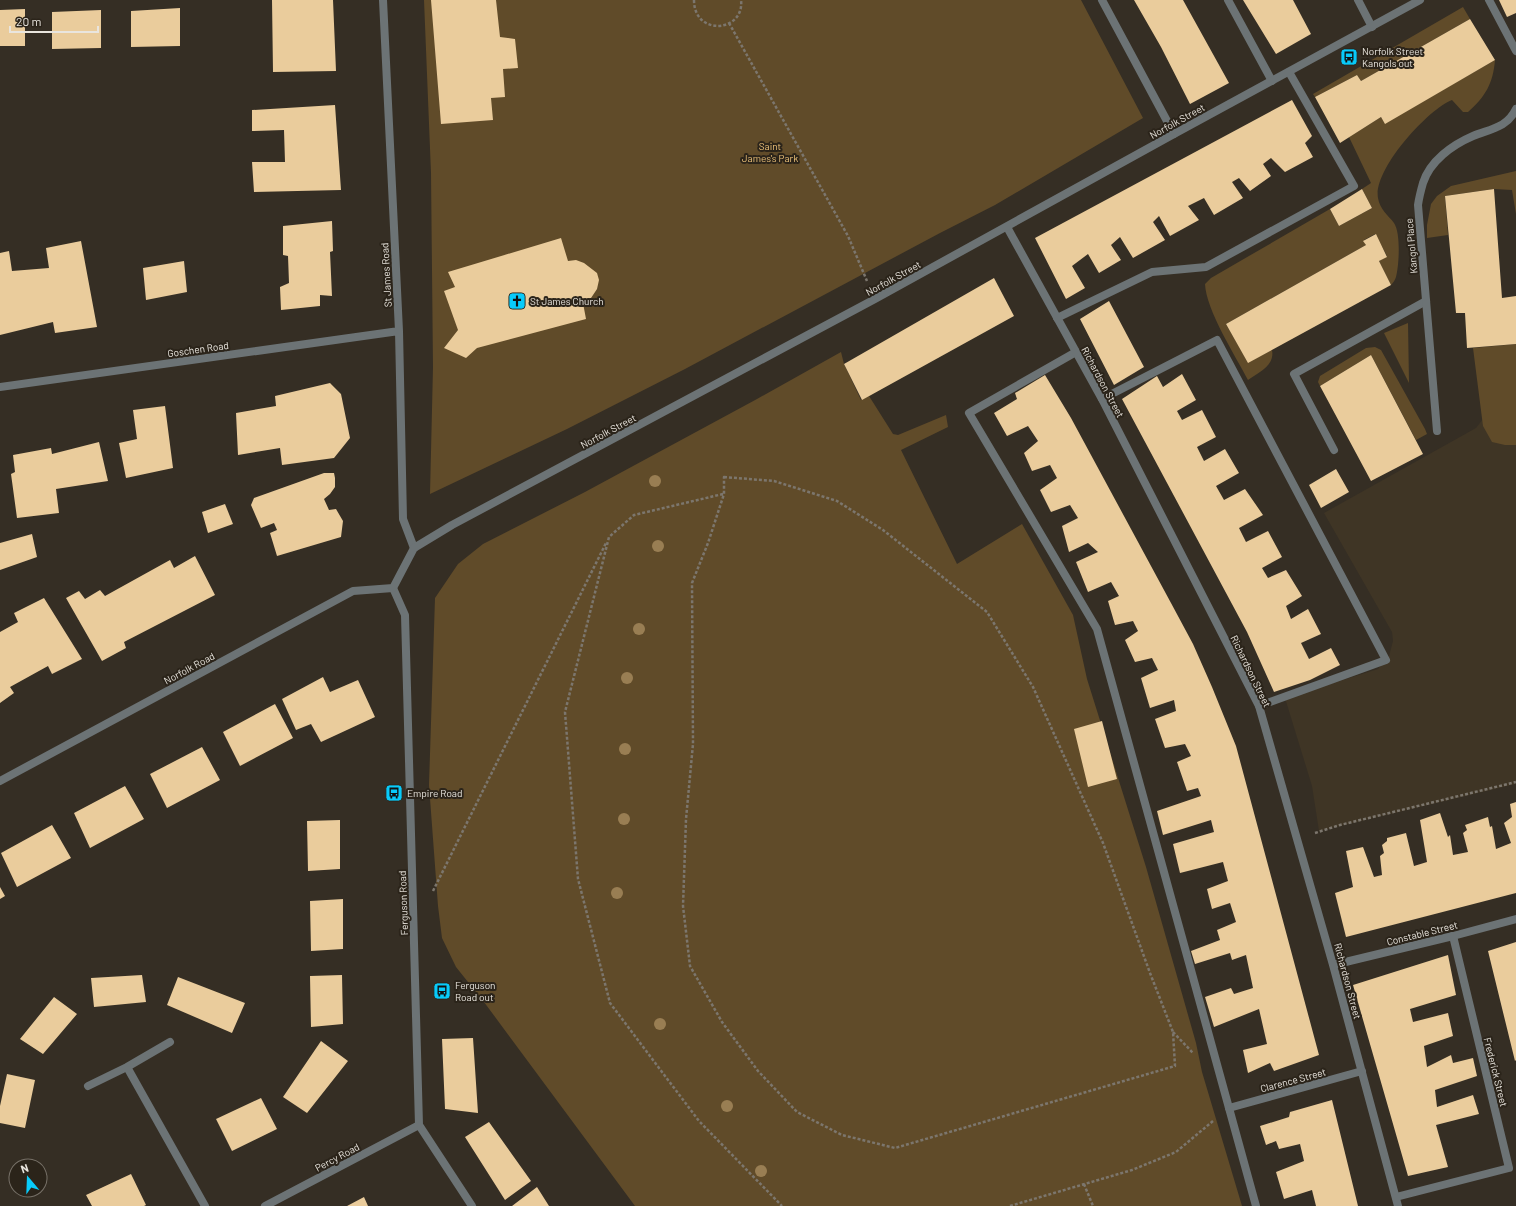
<svg xmlns="http://www.w3.org/2000/svg" width="1516" height="1206" viewBox="0 0 1516 1206" font-family="Barlow,sans-serif">
  <rect width="100%" height="100%" fill="#352e24"/>
  <path fill="#3f3525" d="M1516 346V784L1319 831 1312 786 1285 698 1378 669 1389 656 1393 641 1392 632 1324 513 1476 428 1483 419Z"/>
  <path fill="#604b29" d="M424 0H1081L1143 118 995 205 940 233 685 369 567 429 430 494 433 367 431 173Z
    M1463 7 1470 19 1361 81 1357 75 1315 97 1313 94Z
    M1495 60C1493 84 1485 97 1468 112H1463L1452 100C1427 110 1373 170 1378 198 1380 210 1388 215 1394 223 1401 233 1399 266 1396 277 1395 280 1393 283 1391 285L1379 261 1387 256 1375 234 1364 240 1366 245 1226 324 1248 362 1272 350C1275 365 1260 372 1248 380 1236 357 1206 310 1205 284L1211 278 1330 209 1339 226 1372 208 1362 189 1371 183 1349 137 1381 117 1385 123Z
    M1516 171V214L1512 190 1494 189 1445 196 1448 235 1427 238V225L1431 204 1437 196 1451 186Z
    M1408 323 1409 383 1384 333Z
    M1516 344V445H1505L1492 442 1483 426 1473 348Z
    M1375 347 1381 350 1425 429 1427 434 1416 440 1371 355 1320 386 1318 382 1320 376 1366 348Z
    M841 352 844 364 861 400 869 396 893 434 898 435 946 415 948 427 901 450 957 564 1022 524 1073 615 1087 679 1146 867 1196 1043 1202 1072 1242 1206H635L484 1002 456 967 442 938 438 906 429 785 435 598 458 564 483 544 585 492 757 399Z"/>
  <path fill="#eacc9c" d="M272 0H333L336 71 273 72Z
    M431 0H496L500 37 515 39 518 68 503 69 505 97 491 98 493 120 441 124Z
    M1134 0H1183L1229 83 1190 104 1161 47Z
    M1243 0H1293L1311 34 1276 54Z
    M1499 0H1516V13L1507 17Z
    M180 8V46L131 47V11Z
    M25 9V46H0V10Z
    M101 10V48L52 49V12Z
    M1470 19 1495 60 1385 124 1381 117 1340 143 1315 97 1357 75 1361 81Z
    M1292 100 1312 136 1305 143 1313 157 1285 172 1271 158 1263 164 1271 176 1250 191 1239 178 1232 182 1243 198 1214 215 1204 198 1188 206 1199 220 1170 236 1159 216 1153 222 1165 240 1133 258 1120 237 1111 245 1121 260 1099 273 1088 254 1072 266 1085 288 1066 299 1035 238Z
    M335 105 341 190 254 192 252 162H285L284 130 252 131V110Z
    M1362 189 1372 208 1339 226 1330 209Z
    M1494 189 1502 298 1516 296V344L1467 348 1465 313H1456L1445 196Z
    M332 221 333 251 330 252 332 296 320 295V306L281 310 280 287 289 283 288 256 283 255V226Z
    M1376 234 1387 257 1379 261 1391 285 1248 363 1226 324 1366 245 1363 241Z
    M561 238 568 261 576 260 584 263 597 273 599 280 597 289 591 298 583 303 586 319 477 348 466 358 444 348 458 330 444 291 455 287 448 272Z
    M81 241 97 327 55 333 53 322 0 335V253L9 251 12 271 49 268 46 248Z
    M184 261 187 292 146 300 143 268Z
    M994 278 1014 316 862 400 844 364Z
    M1109 301 1144 367 1114 385 1080 319Z
    M1371 355 1423 454 1371 481 1320 386Z
    M1182 374 1196 400 1177 411 1182 420 1202 410 1216 437 1197 447 1204 461 1225 449 1239 473 1216 486 1224 500 1245 489 1263 515 1239 528 1246 542 1268 531 1282 557 1262 568 1268 578 1286 570 1302 596 1286 606 1291 619 1308 609 1321 634 1301 643 1309 659 1331 648 1340 665 1310 680 1274 692 1247 632 1122 399 1157 376 1163 387Z
    M1045 375 1071 418 1171 603 1193 644 1212 687 1236 746 1319 1055 1274 1071 1270 1063 1248 1073 1243 1050 1267 1044 1259 1009 1214 1027 1205 997 1231 988 1234 994 1253 988 1246 955 1232 960 1230 953 1195 964 1191 951 1220 940 1217 930 1236 922 1230 903 1212 909 1207 889 1228 881 1223 862 1180 873 1173 844 1214 832 1211 820 1163 835 1157 811 1201 796 1198 788 1187 791 1177 762 1191 756 1185 744 1165 748 1155 719 1176 711 1174 700 1150 708 1141 678 1158 670 1152 658 1135 662 1125 640 1138 631 1133 621 1115 625 1108 601 1119 596 1111 582 1088 592 1076 562 1098 552 1088 543 1069 552 1062 526 1078 518 1070 505 1051 512 1040 490 1057 478 1050 465 1032 471 1024 453 1038 441 1028 426 1007 436 994 413 1017 399 1015 393Z
    M330 383 341 394 350 438 334 458 282 465 280 448 238 455 236 413 276 406 275 396Z
    M165 406 173 468 126 478 119 443 137 439 133 410Z
    M99 442 108 481 56 489 59 513 17 518 11 474 15 472 13 455 51 448 52 454Z
    M1336 469 1349 492 1321 508 1309 485Z
    M324 473H334L335 478V487L330 494 324 499 329 510 336 509 343 521 341 537 277 556 270 533 277 530 274 523 261 528 251 505 254 498Z
    M225 504 233 524 208 533 202 512Z
    M32 534 37 557 0 570V543Z
    M195 556 215 595 124 642 126 648 102 661 66 598 79 591 85 599 100 590 105 596 170 560 174 568Z
    M44 598 82 659 52 674 48 666 10 687 14 693 0 703V632L18 622 14 613Z
    M323 677 330 692 358 680 375 717 321 742 311 724 296 730 282 699Z
    M275 704 293 738 240 766 223 732Z
    M1102 721 1117 779 1088 787 1074 729Z
    M202 747 220 780 167 808 150 774Z
    M125 786 144 819 90 848 74 813Z
    M1516 802V893L1346 937 1335 893 1353 887 1346 851 1363 847 1374 877 1382 875 1380 856 1384 853 1382 845 1387 841V838L1406 833 1414 866 1427 862 1420 820 1440 813 1448 837 1450 835 1453 855 1468 852 1463 833 1467 830 1465 825 1488 817 1490 827 1492 826 1496 849 1511 843 1504 823 1512 817 1510 804Z
    M340 820V869L308 871 307 821Z
    M52 825 71 858 17 887 1 853Z
    M0 887 5 896 0 899Z
    M343 899V949L311 951 310 901Z
    M1516 942V1060L1515 1061 1488 951Z
    M1448 955 1456 995 1410 1009 1413 1022 1448 1013 1453 1036 1424 1046 1427 1067 1451 1055 1453 1063 1473 1058 1477 1076 1435 1090 1437 1107 1473 1095 1479 1114 1436 1125 1448 1167 1408 1176 1353 985Z
    M142 975 146 1002 94 1007 91 978Z
    M342 975 343 1024 311 1027 310 976Z
    M178 977 245 1003 232 1033 167 1005Z
    M54 997 77 1014 43 1054 20 1039Z
    M473 1038 478 1113 445 1109 442 1039Z
    M321 1041 348 1061 307 1113 283 1097Z
    M7 1074 35 1080 25 1128 0 1123V1106Z
    M261 1098 277 1129 232 1151 216 1119Z
    M1332 1100 1358 1206H1316L1312 1190 1284 1199 1276 1172 1304 1161 1300 1144 1279 1149 1276 1141 1266 1145 1260 1126 1289 1117 1290 1112Z
    M489 1122 531 1181 505 1200 465 1137Z
    M131 1174 146 1205 144 1206H92L86 1195Z
    M537 1187 549 1206H512Z
    M364 1197 368 1206H347Z"/>
  <g fill="none" stroke-linecap="round" stroke-linejoin="round">
    <path stroke="#7c766d" stroke-width="2.5" stroke-dasharray="3 2" stroke-linecap="butt" d="M694 0C694 37 745 32 741 0
      M729 23 848 236 867 281
      M724 477 774 481 837 501 883 530 987 612 1033 687 1103 843 1150 973 1173 1032 1175 1066 895 1148 842 1135 797 1112 758 1071 722 1022 690 966 683 906 686 819 693 744 692 583 708 543 724 494Z
      M723 494 634 515 609 537 565 712 578 879 610 1003 699 1121 782 1206
      M1315 833 1340 825 1516 782
      M433 891 606 543
      M1173 1032 1193 1053
      M1084 1184 1093 1206
      M1010 1206 1132 1170 1176 1152 1213 1121"/>
    <path stroke="#6c7375" stroke-width="8" d="M1102 0 1174 134
      M1358 0 1372 27
      M1057 318 1152 272 1206 267 1354 186 1289 72
      M1076 352 969 413 1097 629 1256 1206
      M1102 399 1217 340 1386 660 1259 706
      M1334 450 1294 374 1426 301
      M1396 1197 1509 1168 1453 936"/>
    <path stroke="#6c7375" stroke-width="8" d="M383 0 399 331 403 519 414 548
      M1228 0 1272 81
      M1489 0 1516 51
      M1007 227 1102 399 1259 706 1333 965 1398 1206
      M0 387 399 331
      M1437 431 1418 205C1419 198 1421 190 1423 183 1430 161 1452 145 1473 136 1490 129 1507 128 1516 109
      M393 588 405 615 419 1125 472 1206
      M1333 965 1453 936 1516 919
      M127 1067 205 1206
      M88 1086 127 1067 170 1042
      M1229 1108 1362 1071
      M265 1206 419 1125"/>
    <path stroke="#6c7375" stroke-width="8" d="M0 781 353 591 393 588 414 548 452 525 875 299 1174 134 1420 0"/>
  </g>
  <g fill="#997e53">
    <circle cx="655" cy="481" r="6"/>
    <circle cx="658" cy="546" r="6"/>
    <circle cx="639" cy="629" r="6"/>
    <circle cx="627" cy="678" r="6"/>
    <circle cx="625" cy="749" r="6"/>
    <circle cx="624" cy="819" r="6"/>
    <circle cx="617" cy="893" r="6"/>
    <circle cx="660" cy="1024" r="6"/>
    <circle cx="727" cy="1106" r="6"/>
    <circle cx="761" cy="1171" r="6"/>
  </g>
  <defs>
    <g id="bus-square" transform="scale(0.9)"><rect x="-9" y="-9" width="18" height="18" rx="4" fill="#08cbfa" stroke="#2b241a"/><path d="M-5-6H5V4H4V6H2V4H-2V6H-4V4H-5ZM-3.5-4V0h7V-4ZM-3.5 1.2v1.5H-2V1.2ZM2 1.2v1.5H3.5V1.2Z" fill="#111"/></g>
    <g id="church-square" transform="scale(0.9)"><rect x="-9" y="-9" width="18" height="18" rx="4" fill="#08cbfa" stroke="#2b241a"/><path d="M-1.2-6h2.4v3.5h3.3v2.4h-3.3V6h-2.4V-.1h-3.3v-2.4h3.3Z" fill="#111"/></g>
  </defs>
  <g fill-rule="evenodd">
    <use href="#bus-square" x="1349" y="57"/>
    <use href="#church-square" x="517" y="301"/>
    <use href="#bus-square" x="394" y="793"/>
    <use href="#bus-square" x="442" y="991"/>
  </g>
  <g text-anchor="middle" dominant-baseline="central" stroke-width="4" stroke-linejoin="round" paint-order="stroke">
    <g font-size="10" fill="#e9e5de" stroke="#2b241a" text-anchor="start">
      <text x="1362" y="51">Norfolk Street<tspan x="1362" dy="12">Kangols out</tspan></text>
      <text x="530" y="301">St James Church</text>
      <text x="407" y="793">Empire Road</text>
      <text x="455" y="985">Ferguson<tspan x="455" dy="12">Road out</tspan></text>
    </g>
    <g font-size="10" fill="#e9e5de" stroke="#2b241a">
      <text transform="translate(1177 121) rotate(-29)">Norfolk Street</text>
      <text transform="translate(1411 246) rotate(-95)">Kangol Place</text>
      <text transform="translate(386 275) rotate(-93)">St James Road</text>
      <text transform="translate(893 278) rotate(-29)">Norfolk Street</text>
      <text transform="translate(198 349) rotate(-8)">Goschen Road</text>
      <text transform="translate(1103 382) rotate(62)">Richardson Street</text>
      <text transform="translate(608 431) rotate(-28)">Norfolk Street</text>
      <text transform="translate(189 668) rotate(-28)">Norfolk Road</text>
      <text transform="translate(1251 671) rotate(64)">Richardson Street</text>
      <text transform="translate(403 903) rotate(-92)">Ferguson Road</text>
      <text transform="translate(1422 933) rotate(-14)">Constable Street</text>
      <text transform="translate(1348 981) rotate(75)">Richardson Street</text>
      <text transform="translate(1496 1072) rotate(76)">Frederick Street</text>
      <text transform="translate(1293 1080) rotate(-15)">Clarence Street</text>
      <text transform="translate(337 1157) rotate(-28)">Percy Road</text>
    </g>
    <g font-size="10" fill="#ebc079" stroke="#2b241a">
      <text x="770" y="146">Saint<tspan x="770" dy="12">James's Park</tspan></text>
    </g>
  </g>
  <g transform="translate(28 1178) rotate(341)"><circle r="19" fill="#2b241a" stroke="#777168"/>
  <path d="M0-3L7 15L0 10L-7 15Z" fill="#08cbfa"/>
  <text y="-6" font-size="11" font-weight="bold" text-anchor="middle" fill="#e9e5de">N</text>
  </g>
  <path d="M10 26v6h88v-6" fill="none" stroke="#e9e5de" stroke-width="2"/>
  <text x="16" y="26" font-size="12" fill="#e9e5de" stroke="#2b241a" stroke-width="3" paint-order="stroke">20 m</text>
</svg>
